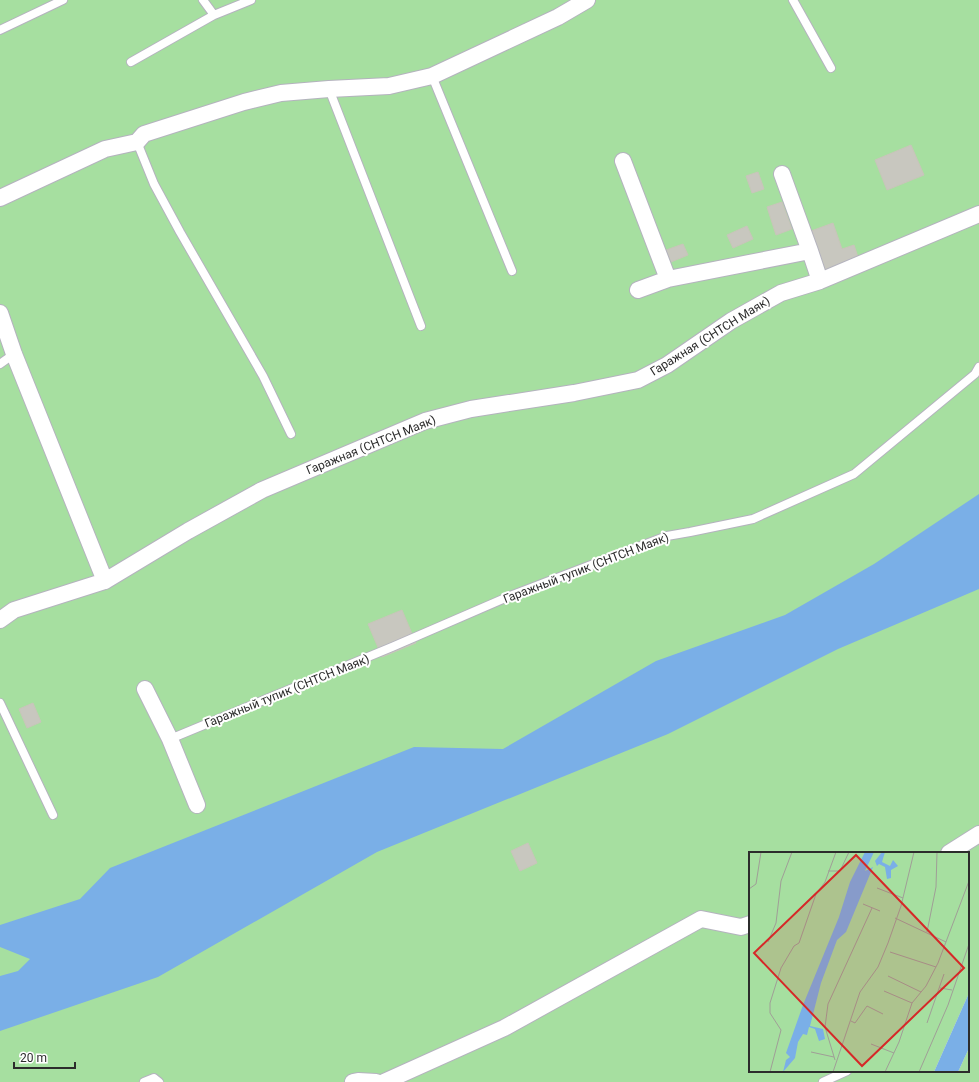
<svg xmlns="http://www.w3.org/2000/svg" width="979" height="1082" viewBox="0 0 979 1082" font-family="Roboto,sans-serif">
  <rect width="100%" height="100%" fill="#edeadf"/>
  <path fill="#a6dfa0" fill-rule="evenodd" d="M0 0H979V1082H0ZM750 853H968V1071H750Z"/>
  <path fill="#7aafe7" d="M979 494V589L838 649 668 734 377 852 158 977 0 1031V976L18 971 30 959 0 947V925L80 899 110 868 414 747 503 749 656 661 785 615 874 564Z"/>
  <path fill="#c8c7bf" stroke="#c8c6b9" d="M911 145 924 175 887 190 875 160Z
    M758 172 764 189 752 193 746 176Z
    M782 202 792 229 776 235 767 207Z
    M833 223 842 249 854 245 859 260 826 272 811 231Z
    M747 226 753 239 733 248 727 235Z
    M683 244 688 255 671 262 666 250Z
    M402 610 416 643 382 657 368 624Z
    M33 703 41 722 27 728 19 709Z
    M528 843 537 863 520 871 511 851Z"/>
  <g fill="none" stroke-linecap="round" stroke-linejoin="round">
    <g stroke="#b4b3be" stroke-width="10">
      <path id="lane" d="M203 0 214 15
        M793 0 831 68
        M0 30 63 0
        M131 62 214 15 251 0
        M432 76 512 271
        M329 89 421 326
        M137 142 154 184 180 232 263 376 291 434
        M0 364 14 354
        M0 703 53 815
        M170 739 392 647 510 596 667 536 690 532 753 519 854 474 975 374 979 367
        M144 1082 154 1078 159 1082
        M823 1082 847 1071"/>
    </g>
    <g stroke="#b4b3be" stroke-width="18">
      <path id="street" d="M623 161 668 279 810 251 820 281
        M782 174 810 251
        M0 198 105 149 137 142 144 134 244 102 281 93 329 89 389 86 432 76 558 17 587 0
        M638 290 668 279
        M0 313 14 354 105 581
        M0 620 14 610 105 581 188 531 262 490 425 421 471 409 574 393 638 380 667 365 731 321 781 293 820 281 979 214
        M145 689 170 739 197 805
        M949 853 979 834
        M353 1082 358 1081 376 1082
        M384 1082 504 1028 701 919 741 927 750 924"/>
    </g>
    <use href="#lane" stroke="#fff" stroke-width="8"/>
    <use href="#street" stroke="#fff" stroke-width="16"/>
  </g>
  <g text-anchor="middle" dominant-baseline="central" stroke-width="4" stroke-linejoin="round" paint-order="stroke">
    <g font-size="12" fill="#2c2c2c" stroke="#fff">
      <text transform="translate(710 336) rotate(-32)">Гаражная (СНТСН Маяк)</text>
      <text transform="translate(371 445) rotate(-22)">Гаражная (СНТСН Маяк)</text>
      <text transform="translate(586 568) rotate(-21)">Гаражный тупик (СНТСН Маяк)</text>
      <text transform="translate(287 691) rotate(-22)">Гаражный тупик (СНТСН Маяк)</text>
    </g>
  </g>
  <g transform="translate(749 852)">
    <rect width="220" height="220" fill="#edeadf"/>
    <path d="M0 0H220V141L185 220H0ZM220 196V220H209Z" fill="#a6dfa0"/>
    <path d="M116 0H125L116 19 124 15 97 80 88 88 72 131 61 174 74 177 76 187 70 189 66 177 60 175 58 183 54 182 49 190 46 206 34 220 37 208 41 205 37 201 54 153 90 65 101 30ZM133 0H136L133 10 141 14 144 8 149 14 142 18V26L138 27 136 15 130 12 128 14 126 9ZM220 141V196L209 220H185Z" fill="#7aafe7"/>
    <path fill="none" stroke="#a09e97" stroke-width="1" d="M79 19H91L100 0M128 36 154 46M0 37 7 32 12 0M114 52 131 59M146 66 197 90M178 80 187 35 188 0M19 90 27 71 32 29 43 0M141 100 187 115M139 124 172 140M191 136 203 138M135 139 163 151M102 169 106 171 118 154 134 162M178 171 195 122M122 192 145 201M62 200 85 205M86 208 76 175 79 152 123 56M21 220 32 178 21 161V151L32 116 45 94 50 91 67 42 76 30 87 0M84 220 111 140 129 115 139 91 152 54 165 0M136 220 150 190 163 151 177 134 189 111 220 29M170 220 199 153 220 92"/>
    <path fill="#d62828" fill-opacity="0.15" stroke="#d62828" stroke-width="2" d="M107 3 215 116 113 214 5 101Z"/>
    <rect width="220" height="220" fill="none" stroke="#2c2c2c" stroke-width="2"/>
  </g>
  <path d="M14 1062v6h61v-6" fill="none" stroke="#2c2c2c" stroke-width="2"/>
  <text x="20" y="1062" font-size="12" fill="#2c2c2c" stroke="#ffffff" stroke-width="3" paint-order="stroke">20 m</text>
</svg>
